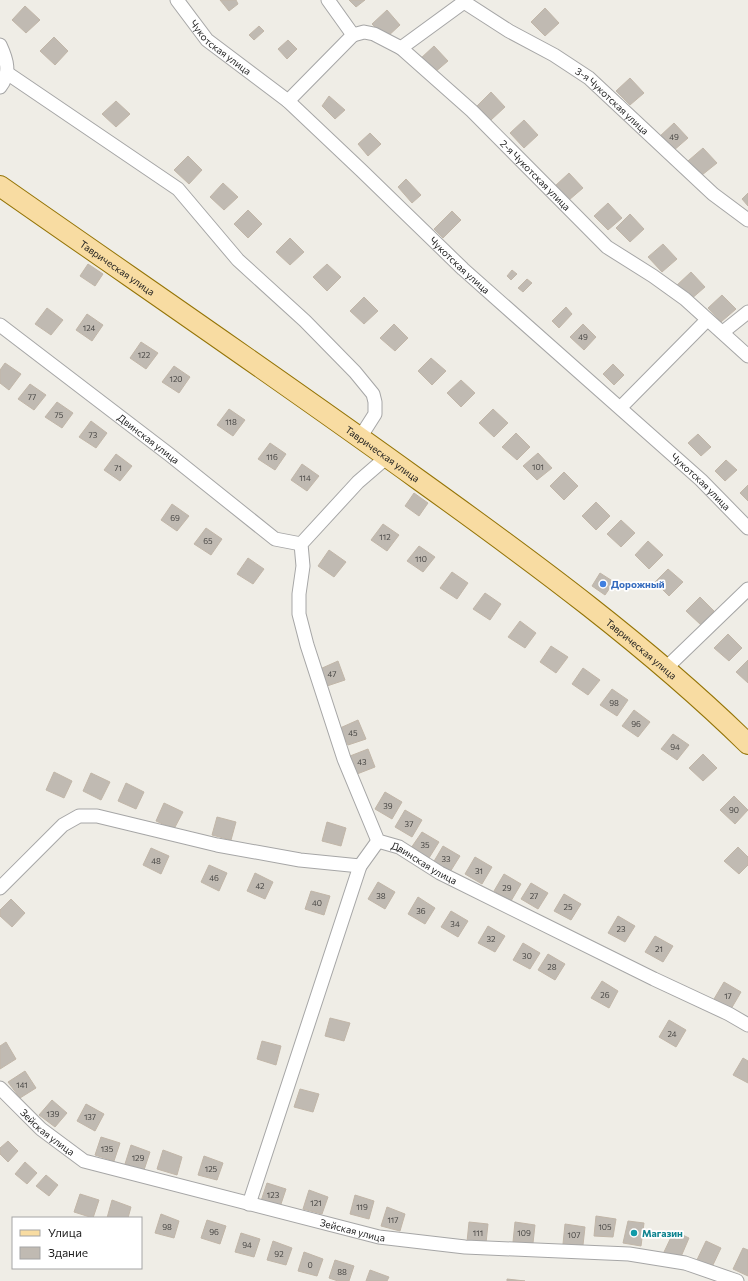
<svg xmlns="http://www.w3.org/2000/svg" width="748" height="1281" viewBox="0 0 748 1281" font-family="Commissioner,sans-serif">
  <rect width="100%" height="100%" fill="#efede6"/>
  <path fill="#c0bab2" stroke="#c1b6a8" d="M220 0H236L238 4 229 11Z
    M349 0H365L356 7Z
    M25 6 40 20 26 33 12 20Z
    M545 8 559 23 545 36 531 22Z
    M387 10 400 25 386 38 372 24Z
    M259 26 264 31 254 40 249 35Z
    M54 37 68 51 55 65 40 51Z
    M288 40 297 49 287 59 278 49Z
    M434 46 448 61 434 73 420 59Z
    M630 78 644 93 630 105 616 91Z
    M491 92 505 107 491 120 477 106Z
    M329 96 345 110 335 119 322 106Z
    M116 101 130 114 116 127 102 114Z
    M524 120 538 135 524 148 510 133Z
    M674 123 688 138 673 151 659 137Z
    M370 133 381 144 368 156 358 144Z
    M703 148 717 163 702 175 688 161Z
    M188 156 202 170 189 184 174 170Z
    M569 173 583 188 569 200 555 186Z
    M406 179 421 195 412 203 398 187Z
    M223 183 238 197 224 210 210 197Z
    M748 193V206L742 199Z
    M608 203 622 218 608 230 594 216Z
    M248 210 262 224 248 238 234 224Z
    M452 211 461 220 443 238 434 229Z
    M630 214 644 229 630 242 616 228Z
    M290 238 304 252 290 265 276 252Z
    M663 244 677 259 662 272 648 257Z
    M88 264 103 274 95 286 80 276Z
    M327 264 341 277 327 291 313 277Z
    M512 270 517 274 511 280 507 276Z
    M691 272 705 287 690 300 676 286Z
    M527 279 532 283 523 292 518 288Z
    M722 295 736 309 721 322 708 308Z
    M364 297 378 311 364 324 350 311Z
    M566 307 572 314 559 328 552 321Z
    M47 308 63 320 51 335 35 324Z
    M87 314 103 325 92 341 76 330Z
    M394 324 408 338 395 351 380 338Z
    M583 324 596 337 584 350 570 337Z
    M141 342 158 353 146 369 130 358Z
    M431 358 446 371 432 385 418 371Z
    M5 363 21 374 9 390 0 383V370Z
    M613 364 624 375 614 385 603 374Z
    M174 366 190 377 179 393 162 382Z
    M461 380 475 393 461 407 447 393Z
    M30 384 46 395 34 410 18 399Z
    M57 402 73 413 62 428 45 417Z
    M229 409 245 420 233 436 217 425Z
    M493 409 508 423 494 437 479 423Z
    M91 421 107 433 96 448 79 437Z
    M516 433 530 447 517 460 502 447Z
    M698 434 711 447 701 456 688 443Z
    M270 443 286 454 275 470 258 459Z
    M538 453 552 468 537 480 523 466Z
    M116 454 132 466 120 481 104 470Z
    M726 460 737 470 725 481 715 471Z
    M302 464 319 476 307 491 291 480Z
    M564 472 578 486 564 500 550 486Z
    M748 485V501L740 493Z
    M414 493 428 503 419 516 405 506Z
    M596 502 610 516 596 530 582 516Z
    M172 504 189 516 177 531 161 520Z
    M621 520 635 533 621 547 607 534Z
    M383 524 399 535 387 551 371 540Z
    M206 528 222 539 211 555 194 544Z
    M648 541 663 555 649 569 635 555Z
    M419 546 435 557 423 572 407 561Z
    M329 550 346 562 334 577 318 566Z
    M248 558 264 569 253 584 237 574Z
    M668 569 683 582 669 596 655 582Z
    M452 572 468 583 457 599 440 588Z
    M600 573 614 582 605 595 592 586Z
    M485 593 501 604 490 620 473 609Z
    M700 597 714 611 701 625 686 611Z
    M520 621 536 633 525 648 508 637Z
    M728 634 742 648 729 661 714 648Z
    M551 646 568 657 556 673 540 662Z
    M748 660V683L736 672Z
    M338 661 345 680 327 686 320 669Z
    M583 668 600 680 588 695 572 684Z
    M612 689 628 700 617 716 600 705Z
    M634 710 650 722 638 737 622 726Z
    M358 720 366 739 348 745 340 728Z
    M673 734 689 745 677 760 661 749Z
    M368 749 375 767 357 774 350 756Z
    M703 754 717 768 703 781 689 768Z
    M54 772 72 781 64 798 46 790Z
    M91 773 110 782 101 800 83 791Z
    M126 783 144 792 136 809 118 801Z
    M385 792 402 802 392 819 375 809Z
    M734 796 748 810 735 824 720 810Z
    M164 803 183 812 174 829 156 821Z
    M405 810 422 820 412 837 395 827Z
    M217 817 236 822 231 840 212 835Z
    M327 822 346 828 341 846 322 841Z
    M422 832 439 842 429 858 411 848Z
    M443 846 460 856 450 872 433 863Z
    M738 847 748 857V865L739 874 724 861Z
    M151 848 169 856 161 874 143 865Z
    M475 857 492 867 482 884 465 874Z
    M209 865 227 873 219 891 201 882Z
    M255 873 273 882 265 899 247 891Z
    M504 874 521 884 511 901 494 891Z
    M378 882 395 892 385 909 368 899Z
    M531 883 548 893 538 909 521 899Z
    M311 891 330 896 324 915 305 909Z
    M564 894 581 904 571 920 554 911Z
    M418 897 435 908 425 924 408 914Z
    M11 899 25 913 12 927 0 916V910Z
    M451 911 468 921 458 937 441 927Z
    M618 916 635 926 625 942 608 933Z
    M488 926 505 936 495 952 478 943Z
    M655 936 673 946 663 962 645 952Z
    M523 943 540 953 530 969 513 960Z
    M548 954 565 964 555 980 538 970Z
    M602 981 618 991 609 1008 591 998Z
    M724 982 741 992 731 1009 714 999Z
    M330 1018 350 1023 344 1041 325 1036Z
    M669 1020 686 1030 676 1047 659 1037Z
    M262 1041 281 1046 276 1065 257 1059Z
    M6 1042 16 1059 0 1069V1046Z
    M743 1058 748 1061V1083L733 1075Z
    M25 1071 36 1088 20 1098 8 1082Z
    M300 1089 319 1094 313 1112 294 1107Z
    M52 1100 67 1113 55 1127 39 1115Z
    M86 1104 104 1114 95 1131 77 1121Z
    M101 1137 120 1143 114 1161 95 1155Z
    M8 1141 18 1151 8 1162 0 1154V1148Z
    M131 1145 150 1152 144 1170 125 1164Z
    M163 1150 182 1157 177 1175 157 1169Z
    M204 1156 223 1163 217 1180 198 1175Z
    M25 1162 37 1173 27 1184 15 1174Z
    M46 1175 58 1185 49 1196 36 1186Z
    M267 1183 286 1189 280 1207 261 1201Z
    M309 1190 328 1197 322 1214 303 1209Z
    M80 1194 99 1200 93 1218 74 1212Z
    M355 1195 374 1201 369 1219 350 1214Z
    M112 1200 131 1207 128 1218H107Z
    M387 1207 405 1214 400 1231 381 1226Z
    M161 1214 179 1221 174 1238 155 1233Z
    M596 1216 616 1219 613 1237 594 1236Z
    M207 1220 226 1226 220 1244 201 1238Z
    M628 1221 644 1223 641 1246 623 1243Z
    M469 1222 488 1224 486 1243 467 1242Z
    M515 1222 535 1225 533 1243 513 1242Z
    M565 1224 585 1227 583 1245 563 1244Z
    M674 1231 689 1238 680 1259 664 1252Z
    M241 1233 260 1239 254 1257 235 1252Z
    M273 1241 292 1248 286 1265 267 1260Z
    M706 1241 721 1248 711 1269 696 1262Z
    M743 1248 748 1250V1276L733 1269Z
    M304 1252 323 1259 317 1276 298 1271Z
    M335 1260 354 1266 349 1281H338L329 1278Z
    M370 1270 389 1277 387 1281H366Z
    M507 1279 525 1281H507Z"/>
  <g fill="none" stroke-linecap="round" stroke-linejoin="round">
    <g stroke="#a6a6a6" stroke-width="15">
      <g id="street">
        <path id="s1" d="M177 0 207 40 288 101 362 171 463 269 701 480 748 528"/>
        <path id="s2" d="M328 0 353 35 364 32 374 34 401 48 472 111 607 247 653 276 685 299 748 356"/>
        <path id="s3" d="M465 0 464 2 509 31 554 55 589 78 713 194 748 220"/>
        <path d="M0 45C7 60 11 73 0 87"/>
        <path d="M401 48 464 2"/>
        <path d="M7 73 178 189 238 260 305 321 355 372 373 394 375 402V414L361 436"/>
        <path d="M288 101 353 35"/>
        <path id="s4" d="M0 325 170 455 275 539 301 544"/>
        <path d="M723 332 748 312"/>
        <path d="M621 407 707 320"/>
        <path id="s5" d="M387 457 358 482 301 544 303 566 299 594V614L307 645 344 759 378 841 399 847 440 873 654 979 729 1014 748 1025"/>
        <path d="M665 669 748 589"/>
        <path d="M0 888 63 825 79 816H97L217 845 300 860 360 866"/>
        <path id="s6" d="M0 1088 41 1129 84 1161 379 1237 465 1247 629 1254 685 1263 737 1281"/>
        <path d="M249 1204 360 866 378 841"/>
      </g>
    </g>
    <g stroke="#947406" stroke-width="22">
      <g id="primary">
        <path id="s7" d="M0 186C140 284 281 380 419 480 532 561 649 647 748 744"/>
      </g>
    </g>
    <use href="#street" stroke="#fff" stroke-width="13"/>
    <use href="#primary" stroke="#f8dca2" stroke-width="20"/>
  </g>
  <circle fill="#3f7fe0" stroke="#fff" stroke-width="1.5" cx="603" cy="584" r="4"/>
  <circle fill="#0f9aa8" stroke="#fff" stroke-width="1.5" cx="634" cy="1233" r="4"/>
  <g text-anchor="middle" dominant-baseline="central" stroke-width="3.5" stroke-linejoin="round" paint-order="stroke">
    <g font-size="8" fill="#474644">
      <text x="674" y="137">49</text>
      <text x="89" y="328">124</text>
      <text x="583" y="337">49</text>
      <text x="144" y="355">122</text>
      <text x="176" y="379">120</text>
      <text x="32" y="397">77</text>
      <text x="59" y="415">75</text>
      <text x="231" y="422">118</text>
      <text x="93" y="435">73</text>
      <text x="272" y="457">116</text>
      <text x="538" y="467">101</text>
      <text x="118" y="468">71</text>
      <text x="305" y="478">114</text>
      <text x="175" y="518">69</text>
      <text x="385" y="537">112</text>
      <text x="208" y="541">65</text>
      <text x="421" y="559">110</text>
      <text x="332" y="674">47</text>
      <text x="614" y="703">98</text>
      <text x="636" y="724">96</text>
      <text x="353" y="733">45</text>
      <text x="675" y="747">94</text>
      <text x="362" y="762">43</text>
      <text x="388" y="806">39</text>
      <text x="734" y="810">90</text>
      <text x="409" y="824">37</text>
      <text x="425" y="845">35</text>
      <text x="446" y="859">33</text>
      <text x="156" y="861">48</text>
      <text x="479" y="871">31</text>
      <text x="214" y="878">46</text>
      <text x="260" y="886">42</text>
      <text x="507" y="888">29</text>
      <text x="381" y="896">38</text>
      <text x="534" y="896">27</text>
      <text x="317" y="903">40</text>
      <text x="568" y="907">25</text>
      <text x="421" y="911">36</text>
      <text x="455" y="924">34</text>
      <text x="621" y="929">23</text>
      <text x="491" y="939">32</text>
      <text x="659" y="949">21</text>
      <text x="527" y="956">30</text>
      <text x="552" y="967">28</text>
      <text x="605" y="995">26</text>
      <text x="728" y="996">17</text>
      <text x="672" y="1034">24</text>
      <text x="22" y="1085">141</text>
      <text x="53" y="1114">139</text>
      <text x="90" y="1117">137</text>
      <text x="107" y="1149">135</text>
      <text x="138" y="1158">129</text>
      <text x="211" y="1169">125</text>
      <text x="273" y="1195">123</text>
      <text x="316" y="1203">121</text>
      <text x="362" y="1207">119</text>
      <text x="393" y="1220">117</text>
      <text x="167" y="1227">98</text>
      <text x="605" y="1227">105</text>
      <text x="214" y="1232">96</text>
      <text x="478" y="1233">111</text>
      <text x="524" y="1233">109</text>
      <text x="574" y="1235">107</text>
      <text x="247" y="1245">94</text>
      <text x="279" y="1254">92</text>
      <text x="310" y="1265">0</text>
      <text x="342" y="1272">88</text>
    </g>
    <g font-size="10" fill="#1f1f1f" stroke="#fff">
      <text stroke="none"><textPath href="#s1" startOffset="65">Чукотская улица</textPath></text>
      <text stroke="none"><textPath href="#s3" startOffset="181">3-я Чукотская улица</textPath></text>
      <text stroke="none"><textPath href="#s2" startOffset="280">2-я Чукотская улица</textPath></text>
      <text stroke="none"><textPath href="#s1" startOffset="389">Чукотская улица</textPath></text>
      <text stroke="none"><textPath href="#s7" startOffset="143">Таврическая улица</textPath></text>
      <text stroke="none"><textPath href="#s4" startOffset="187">Двинская улица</textPath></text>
      <text stroke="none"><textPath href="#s7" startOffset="467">Таврическая улица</textPath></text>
      <text stroke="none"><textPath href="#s1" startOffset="713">Чукотская улица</textPath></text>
      <text stroke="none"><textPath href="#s7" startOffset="791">Таврическая улица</textPath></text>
      <text stroke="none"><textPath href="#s5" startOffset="485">Двинская улица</textPath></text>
      <text stroke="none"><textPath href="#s6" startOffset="65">Зейская улица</textPath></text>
      <text stroke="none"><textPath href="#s6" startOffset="389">Зейская улица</textPath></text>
    </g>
    <g font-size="10" font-weight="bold" fill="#366cbe" stroke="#fff" text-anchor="start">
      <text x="611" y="584">Дорожный</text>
    </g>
    <g font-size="10" font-weight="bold" fill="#0d838f" stroke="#fff" text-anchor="start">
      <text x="642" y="1233">Магазин</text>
    </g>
  </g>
  <rect x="12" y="1217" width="130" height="52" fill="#ffffff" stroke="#a5a5a5"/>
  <rect x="20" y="1230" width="20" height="6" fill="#f8dca2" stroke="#a5a5a5"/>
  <text x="48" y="1237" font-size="12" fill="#1f1f1f">Улица</text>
  <rect x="20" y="1247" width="20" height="12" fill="#c0bab2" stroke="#a5a5a5"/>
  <text x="48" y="1257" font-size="12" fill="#1f1f1f">Здание</text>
</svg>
